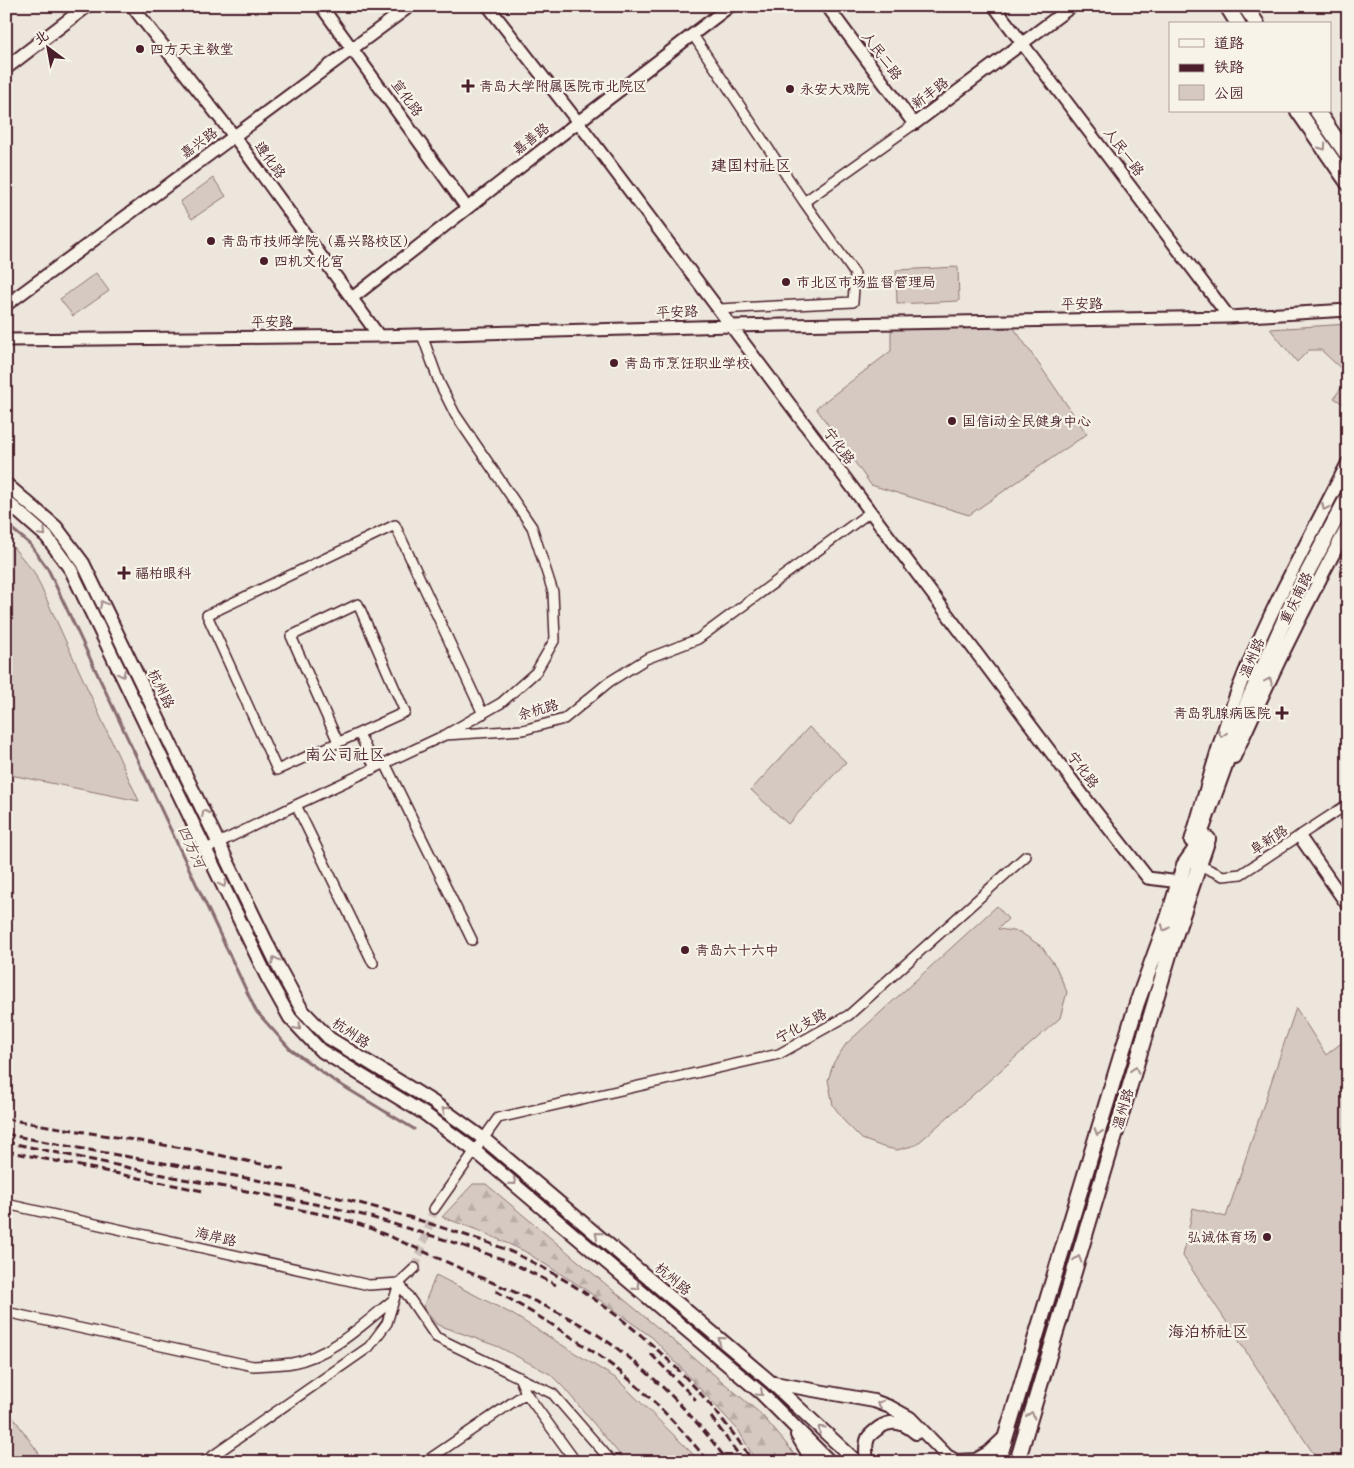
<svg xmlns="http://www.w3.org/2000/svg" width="1354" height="1468" viewBox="0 0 1354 1468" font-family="'Balsamiq Sans','LXGW WenKai TC',sans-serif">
  <defs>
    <pattern id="forest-firs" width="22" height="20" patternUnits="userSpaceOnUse" patternTransform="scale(1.25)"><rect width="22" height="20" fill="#d5c9c2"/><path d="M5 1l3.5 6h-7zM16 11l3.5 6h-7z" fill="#b8aca7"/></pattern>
  </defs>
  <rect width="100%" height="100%" fill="#ece6dd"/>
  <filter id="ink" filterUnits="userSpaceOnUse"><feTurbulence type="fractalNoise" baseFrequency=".02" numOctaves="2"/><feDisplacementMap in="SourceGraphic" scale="10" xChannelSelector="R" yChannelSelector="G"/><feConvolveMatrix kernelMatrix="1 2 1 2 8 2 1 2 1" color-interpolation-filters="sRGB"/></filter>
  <g filter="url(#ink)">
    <path fill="url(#forest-firs)" stroke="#907476" d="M473 1184H486L761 1414 789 1447 799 1462H756L739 1431 653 1338 583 1288 524 1251 480 1231 442 1217Z"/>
    <path fill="#d5c9c2" stroke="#907476" d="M213 178 226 196 192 219 180 202Z
      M958 267 959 301 897 304 896 270Z
      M96 273 109 291 73 316 60 299Z
      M1348 324V375L1321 350H1309L1297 362 1270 329Z
      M1014 328 1087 434 969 515 871 485 816 408 891 351V329Z
      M1348 378V407L1334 398Z
      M6 543 13 547 34 572 139 801 6 774Z
      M809 727 846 762 788 824 751 790Z
      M997 906 1008 919 998 929 1020 932 1042 947 1056 967 1067 992 1060 1018 916 1145 897 1150 883 1147 862 1139 845 1122 833 1105 828 1080 834 1062 846 1044Z
      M1296 1008 1326 1055 1348 1038V1462H1319L1183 1256 1193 1208 1226 1217Z
      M436 1275 512 1314 617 1379 701 1462H626L564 1388 550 1374 499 1347 436 1324 423 1307Z
      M6 1407 45 1462H6Z"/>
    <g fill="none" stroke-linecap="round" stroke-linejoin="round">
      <path stroke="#896c6f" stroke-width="3" d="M6 524 30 544 48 569 256 1011 290 1049 333 1080 414 1129"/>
      <path stroke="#ccbeb9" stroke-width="9" stroke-dasharray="9 4.5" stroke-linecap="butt" d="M415 1268 434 1209"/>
      <g stroke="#4a1f2b" stroke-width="12">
        <path id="minor" d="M693 35 804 202 855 274 853 302 719 309
          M804 202 914 124
          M422 335 439 382 455 414 532 527 553 592 555 639 536 672 501 703 447 734
          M338 742 291 636 358 604 405 712 359 733
          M385 763 472 940
          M375 768 359 733 277 770 207 615 395 525 483 714
          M296 805 373 963
          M206 849 296 805 445 735 523 730 564 719 609 682 646 659 698 639 870 512
          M1199 865 1223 876 1241 874 1348 804
          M6 1204 369 1285 399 1283 415 1268
          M434 1209 498 1118 779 1054 849 1015 1026 856
          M399 1283 436 1337 553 1394 612 1462
          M6 1312 253 1366C266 1365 279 1365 292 1363 331 1356 363 1324 393 1300
          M519 1377 526 1393 576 1462
          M204 1462 369 1347 387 1323 399 1283
          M425 1462 526 1393"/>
      </g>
      <g stroke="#4a1f2b" stroke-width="15">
        <path id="tertiary" d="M132 6 234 136 379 336
          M321 6 467 208
          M488 6 578 122 1089 803 1148 878 1179 882
          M827 6 914 124 1072 6
          M994 6 1229 317
          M352 298 578 122 730 6
          M6 305 410 6
          M6 340 379 336 731 326 1229 317 1348 310
          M1300 837 1348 906"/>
      </g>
      <g stroke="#4a1f2b" stroke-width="16">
        <path id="secondary" d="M6 68 87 6
          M6 484 56 527 83 563 279 968 302 1010 329 1038 433 1102 484 1139 772 1383 857 1462
          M6 501 47 537 71 570 266 975 290 1018 320 1050 425 1114 475 1151 762 1394 830 1462
          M1234 757C1269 679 1307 602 1348 526
          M1191 841C1208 785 1222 729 1244 675 1274 602 1312 533 1348 463
          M774 1383 874 1401 890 1407 910 1418 947 1456 956 1461 976 1460 988 1453 1005 1437
          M797 1435 813 1462
          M867 1462C866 1455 865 1445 868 1438 870 1434 876 1430 880 1427 893 1419 904 1423 916 1433"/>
      </g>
      <g stroke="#4a1f2b" stroke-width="18">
        <path id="primary" d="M1227 6 1238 24
          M1245 6 1257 24
          M1298 111 1348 183
          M1317 111 1348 156
          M998 1462 1137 1003 1168 918 1184 865 1194 851 1248 701 1296 594 1348 496
          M1017 1462 1172 945 1208 839"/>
      </g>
      <use href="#minor" stroke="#f7f3e8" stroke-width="9"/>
      <use href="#tertiary" stroke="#f7f3e8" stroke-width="11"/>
      <use href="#secondary" stroke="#f7f3e8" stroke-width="12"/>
      <use href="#primary" stroke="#f7f3e8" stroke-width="14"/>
      <path stroke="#4a1f2b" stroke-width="3" stroke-dasharray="8 4" stroke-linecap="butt" d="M6 1119 200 1151 284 1169
        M6 1134C150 1164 297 1179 437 1226 461 1234 486 1241 509 1251 606 1294 695 1373 753 1462
        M6 1142 183 1179 330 1207 367 1216 449 1241 508 1261 556 1285
        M6 1151 203 1191
        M275 1205C305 1211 338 1216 367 1227 402 1241 437 1258 471 1273 509 1290 549 1306 585 1327 638 1358 692 1412 728 1462
        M496 1291C543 1319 597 1350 638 1387 664 1410 687 1436 709 1462
        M651 1354 696 1400
        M711 1417 744 1462"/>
    </g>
    <defs><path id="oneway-chevron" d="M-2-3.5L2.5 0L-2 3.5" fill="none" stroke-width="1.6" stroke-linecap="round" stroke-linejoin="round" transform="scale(1.25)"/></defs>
    <g stroke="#a0898a">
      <use href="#oneway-chevron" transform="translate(1323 147) rotate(55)"/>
      <use href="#oneway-chevron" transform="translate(1325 507) rotate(117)"/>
      <use href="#oneway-chevron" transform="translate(43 533) rotate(45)"/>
      <use href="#oneway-chevron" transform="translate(103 604) rotate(-116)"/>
      <use href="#oneway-chevron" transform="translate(122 674) rotate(64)"/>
      <use href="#oneway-chevron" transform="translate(1269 681) rotate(-65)"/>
      <use href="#oneway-chevron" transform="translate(1222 734) rotate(107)"/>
      <use href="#oneway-chevron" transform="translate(205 813) rotate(-116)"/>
      <use href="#oneway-chevron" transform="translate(223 884) rotate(65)"/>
      <use href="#oneway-chevron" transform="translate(1165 928) rotate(111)"/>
      <use href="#oneway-chevron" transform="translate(275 960) rotate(-115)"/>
      <use href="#oneway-chevron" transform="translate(298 1027) rotate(48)"/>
      <use href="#oneway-chevron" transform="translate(1135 1070) rotate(-73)"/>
      <use href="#oneway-chevron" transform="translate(445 1110) rotate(-145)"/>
      <use href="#oneway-chevron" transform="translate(1098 1132) rotate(107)"/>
      <use href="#oneway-chevron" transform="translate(513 1182) rotate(40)"/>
      <use href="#oneway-chevron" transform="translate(598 1235) rotate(-139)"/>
      <use href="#oneway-chevron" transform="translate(1078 1259) rotate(-73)"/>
      <use href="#oneway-chevron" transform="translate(637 1287) rotate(40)"/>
      <use href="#oneway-chevron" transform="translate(721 1340) rotate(-140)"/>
      <use href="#oneway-chevron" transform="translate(760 1393) rotate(42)"/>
      <use href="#oneway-chevron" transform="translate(880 1404) rotate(-162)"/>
      <use href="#oneway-chevron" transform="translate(1031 1415) rotate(-73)"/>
      <use href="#oneway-chevron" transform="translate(821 1429) rotate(-137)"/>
    </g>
  </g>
  <g fill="#4a1f2b" stroke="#f7f3e8" stroke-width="2">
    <circle cx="140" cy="49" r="5"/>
    <path d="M465.5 78.5h5v5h5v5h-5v5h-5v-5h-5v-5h5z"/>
    <circle cx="790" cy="89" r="5"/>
    <circle cx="211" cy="241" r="5"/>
    <circle cx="264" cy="261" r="5"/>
    <circle cx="786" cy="282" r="5"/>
    <circle cx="614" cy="363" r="5"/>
    <circle cx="952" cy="421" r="5"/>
    <path d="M121.5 565.5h5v5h5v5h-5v5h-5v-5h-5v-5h5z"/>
    <path d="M1279.5 705.5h5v5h5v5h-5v5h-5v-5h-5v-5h5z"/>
    <circle cx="685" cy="950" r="5"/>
    <circle cx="1267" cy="1237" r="5"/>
  </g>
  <g text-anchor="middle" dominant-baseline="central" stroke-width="4.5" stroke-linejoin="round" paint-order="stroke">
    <g font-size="14" fill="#4a1f2b" stroke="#f7f3e8" text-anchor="start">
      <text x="150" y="49">四方天主教堂</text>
      <text x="479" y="86">青岛大学附属医院市北院区</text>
      <text x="800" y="89">永安大戏院</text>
      <text x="221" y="241">青岛市技师学院（嘉兴路校区）</text>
      <text x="274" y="261">四机文化宫</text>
      <text x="796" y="282">市北区市场监督管理局</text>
      <text x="624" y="363">青岛市烹饪职业学校</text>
      <text x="962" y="421">国信i动全民健身中心</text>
      <text x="135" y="573">福柏眼科</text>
      <text x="1271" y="713" text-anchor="end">青岛乳腺病医院</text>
      <text x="695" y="950">青岛六十六中</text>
      <text x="1257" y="1237" text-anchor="end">弘诚体育场</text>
    </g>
    <g font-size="14" fill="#4a1f2b" stroke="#f7f3e8">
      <text transform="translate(882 56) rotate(53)">人民二路</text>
      <text transform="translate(930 93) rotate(-37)">新丰路</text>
      <text transform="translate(407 98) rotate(54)">宣化路</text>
      <text transform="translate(531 139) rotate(-38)">嘉善路</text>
      <text transform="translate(199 143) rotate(-36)">嘉兴路</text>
      <text transform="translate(1124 152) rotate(53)">人民一路</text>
      <text transform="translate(270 160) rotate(54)">遵化路</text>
      <text transform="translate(1082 304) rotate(-1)">平安路</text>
      <text transform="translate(677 312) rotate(-2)">平安路</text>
      <text transform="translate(272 322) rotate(-1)">平安路</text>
      <text transform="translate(839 446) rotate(53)">宁化路</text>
      <text transform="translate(1296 598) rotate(-64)">重庆南路</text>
      <text transform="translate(1252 658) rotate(-67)">温州路</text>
      <text transform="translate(161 689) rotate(64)">杭州路</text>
      <text transform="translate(538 710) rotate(-16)">余杭路</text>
      <text transform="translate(1083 770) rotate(53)">宁化路</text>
      <text transform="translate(1269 840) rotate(-33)">阜新路</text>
      <text transform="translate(801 1026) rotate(-29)">宁化支路</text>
      <text transform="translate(351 1033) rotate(34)">杭州路</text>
      <text transform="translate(1123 1109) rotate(-73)">温州路</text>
      <text transform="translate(216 1237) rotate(13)">海岸路</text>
      <text transform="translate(673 1279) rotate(40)">杭州路</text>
    </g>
    <g font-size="15" font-style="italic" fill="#6f4c53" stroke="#f7f3e8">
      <text transform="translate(191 847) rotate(65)">四方河</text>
    </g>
    <g font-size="16" fill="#4a1f2b" stroke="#f7f3e8">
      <text x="751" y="166">建国村社区</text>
      <text x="345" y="755">南公司社区</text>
      <text x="1208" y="1332">海泊桥社区</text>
    </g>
  </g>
  <rect width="1354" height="1468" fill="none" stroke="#f7f3e8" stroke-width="25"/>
  <rect x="12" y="12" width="1329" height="1443" fill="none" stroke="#4a1f2b" stroke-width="2" filter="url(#ink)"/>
  <rect x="1169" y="22" width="162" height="90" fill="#f7f3e8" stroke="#b29e9c"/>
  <rect x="1179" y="39" width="25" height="8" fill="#f7f3e8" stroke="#b29e9c"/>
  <text x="1214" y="48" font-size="15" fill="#4a1f2b">道路</text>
  <rect x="1179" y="64" width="25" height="8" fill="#4a1f2b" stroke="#b29e9c"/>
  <text x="1214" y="72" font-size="15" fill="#4a1f2b">铁路</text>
  <rect x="1179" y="85" width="25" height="15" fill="#d5c9c2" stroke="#b29e9c"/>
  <text x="1214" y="98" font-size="15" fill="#4a1f2b">公园</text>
  <g transform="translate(48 48) rotate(328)" stroke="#f7f3e8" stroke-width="4" paint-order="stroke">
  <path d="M0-4L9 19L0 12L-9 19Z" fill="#4a1f2b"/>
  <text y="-8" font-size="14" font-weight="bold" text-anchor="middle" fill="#4a1f2b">北</text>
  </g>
</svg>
